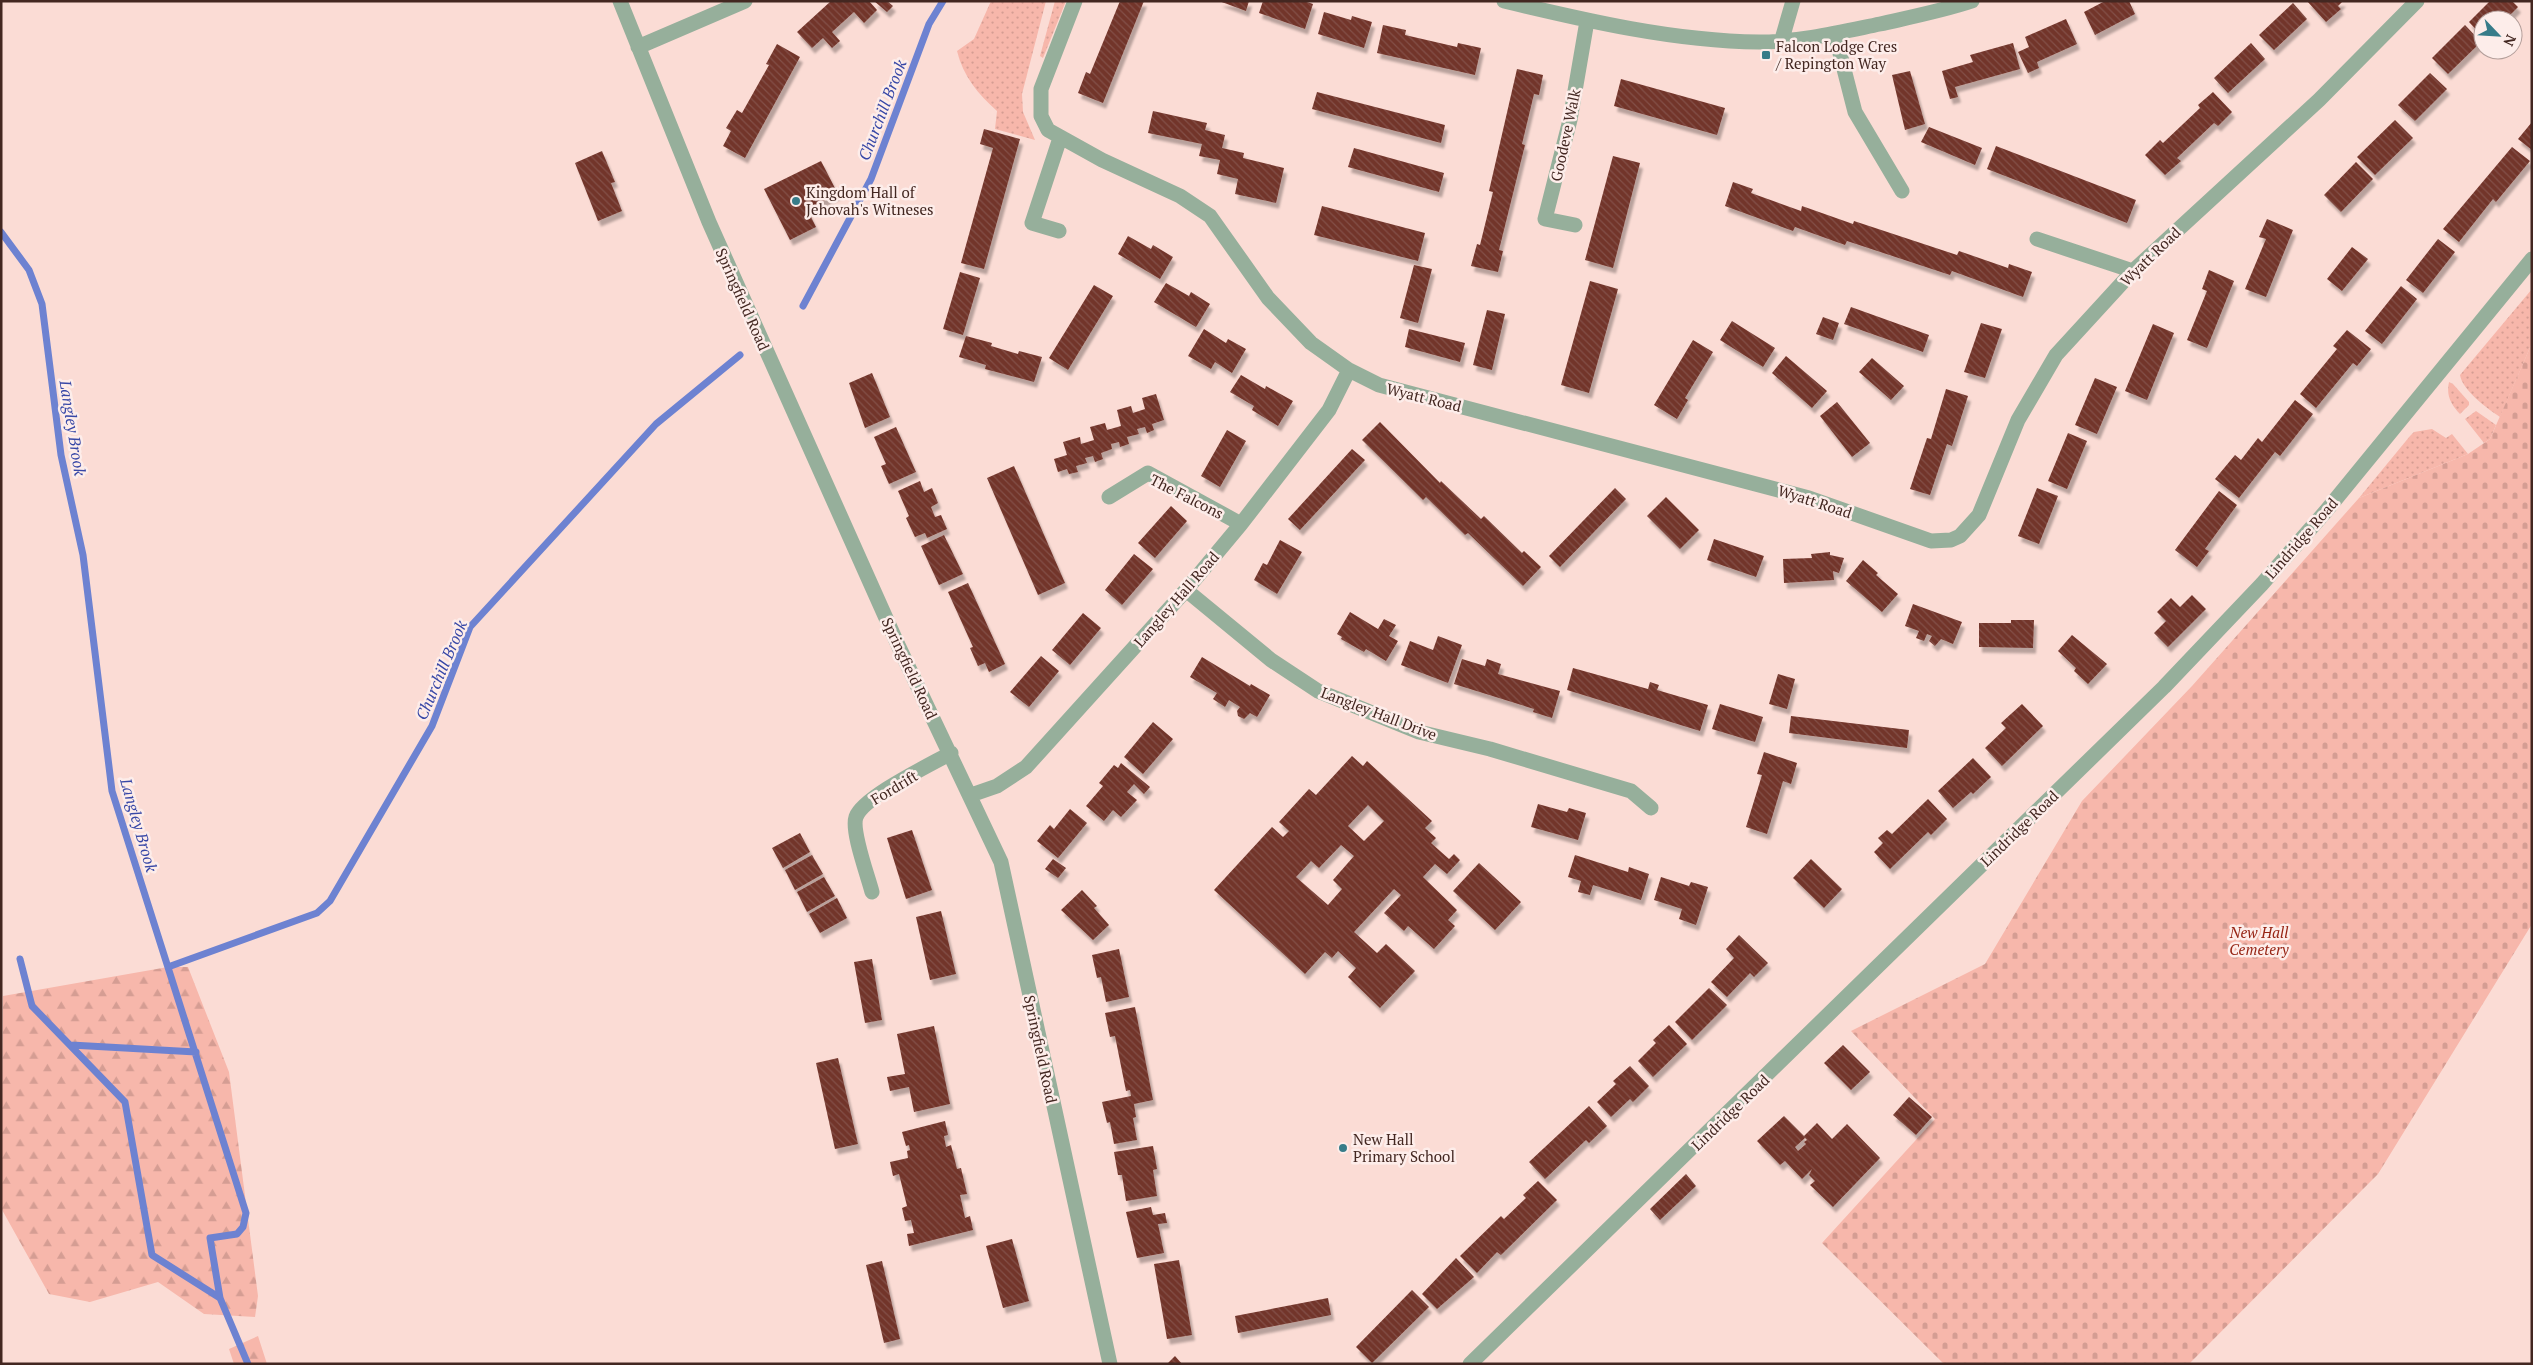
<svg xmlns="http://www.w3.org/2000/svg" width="2533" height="1365" viewBox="0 0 2533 1365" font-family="'PT Serif',serif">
  <defs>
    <pattern id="grass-dots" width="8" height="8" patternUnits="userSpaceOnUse" patternTransform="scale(1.25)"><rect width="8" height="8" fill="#f7b7ab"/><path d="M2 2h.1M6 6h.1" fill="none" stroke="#d59d93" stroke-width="1.8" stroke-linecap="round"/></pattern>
    <pattern id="forest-firs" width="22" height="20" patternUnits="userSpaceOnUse" patternTransform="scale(1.25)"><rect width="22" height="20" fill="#f7b7ab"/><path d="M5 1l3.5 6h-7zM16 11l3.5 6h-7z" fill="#d59d93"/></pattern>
    <pattern id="cemetery-stones" width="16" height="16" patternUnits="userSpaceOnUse" patternTransform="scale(1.25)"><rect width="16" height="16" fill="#f7b7ab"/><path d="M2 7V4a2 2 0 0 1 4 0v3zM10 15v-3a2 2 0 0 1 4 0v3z" fill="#d59d93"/></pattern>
    <pattern id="building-back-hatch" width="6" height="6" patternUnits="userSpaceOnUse" patternTransform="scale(1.25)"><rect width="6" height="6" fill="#72342a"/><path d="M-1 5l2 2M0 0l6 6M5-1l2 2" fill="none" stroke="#835047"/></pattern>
    <filter id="shadow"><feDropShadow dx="3" dy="5.5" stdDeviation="1" flood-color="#0004"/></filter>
  </defs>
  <rect width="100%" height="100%" fill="#fbdcd5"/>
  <path fill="url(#grass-dots)" d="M991 1H1046L1022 94 1023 112 1035 140 995 129 997 111C978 94 963 76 957 51L974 39Z
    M1055 1H1066L1043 58 1040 56Z
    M2532 289V343L2500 417C2488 409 2462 390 2460 375Z
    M2449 382 2453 384 2469 402V405L2460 414C2451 404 2446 396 2449 382Z
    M2476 411 2496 425 2490 439 2484 443 2465 419Z
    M2432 429 2446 438 2452 434 2468 454 2359 498 2410 436 2414 432Z"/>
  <path fill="url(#forest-firs)" d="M168 967H188L229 1072 258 1296 255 1317 204 1314 158 1282 90 1302 49 1294 1 1208 3 996Z
    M258 1336 267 1364H234L229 1349Z"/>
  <path fill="url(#cemetery-stones)" d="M2532 343V924L2378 1174 2189 1364H1944L1822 1243 1935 1119 1851 1031 1985 964 2082 801 2192 686 2359 498 2468 454 2490 439Z"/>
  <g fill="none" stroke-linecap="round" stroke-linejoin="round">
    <path stroke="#6d82d1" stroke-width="7" d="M1 232 29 270 42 304 61 455 83 555 112 791 246 1213 243 1227 237 1234 210 1238 220 1298 248 1364
      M803 306 871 179 929 24 943 1
      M20 959 32 1006 125 1102 152 1255 220 1298
      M168 967 317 913 330 901 432 726 470 627 656 424 740 355
      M71 1045 196 1052"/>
  </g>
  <path fill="url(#building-back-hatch)" fill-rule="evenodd" filter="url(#shadow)" d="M831 1H869L877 10 864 23 854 12 832 32 840 41 832 48 823 38 812 48 797 32Z
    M874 1H887L893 6 887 12Z
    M1120 1H1144L1103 103 1078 93 1086 72 1090 74Z
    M1219 1H1249L1246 11Z
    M1263 1H1304L1313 4 1305 29 1259 13Z
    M2105 1H2129L2135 14 2095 35 2084 12Z
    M2307 1H2343L2338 6 2341 9 2326 22Z
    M2490 1H2512L2518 7 2505 20H2483V37L2469 22Z
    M2293 3 2307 19 2274 50 2259 35Z
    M1324 12 1351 20 1352 16 1372 22 1364 48 1318 34Z
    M2066 19 2077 44 2037 62 2039 68 2028 73 2018 52 2029 47 2025 37Z
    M1383 25 1406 30 1405 35 1457 47 1458 43 1481 48 1475 75 1377 53Z
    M2465 25 2481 42 2448 74 2432 58Z
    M2013 43 2020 69 1955 87 1958 97 1950 99 1942 71 1973 62 1970 55Z
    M2251 43 2265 59 2228 93 2214 78Z
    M777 44 800 57 745 158 723 146 731 131 726 128 737 110 742 113 769 65 766 64Z
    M1517 69 1543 75 1539 95 1534 94 1522 144 1525 145 1499 250 1503 251 1498 272 1471 266 1477 244 1480 245 1493 192 1489 191Z
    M1910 71 1925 124 1905 130 1892 75Z
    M2430 73 2447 89 2415 121 2398 105Z
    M1621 79 1725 108 1717 135 1614 106Z
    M1317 92 1445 125 1441 143 1312 109Z
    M2213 92 2232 112 2218 126 2214 123 2177 158 2181 161 2165 175 2145 155 2160 140 2163 143 2200 108 2198 105Z
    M1153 111 1207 123 1205 130 1225 135 1222 148 1244 153 1243 158 1284 168 1276 203 1235 194 1238 179 1217 174 1220 160 1199 156 1202 144 1148 133Z
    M2395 120 2413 138 2375 175 2357 157Z
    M2532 122V150L2518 139Z
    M1929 127 1982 148 1975 165 1921 142Z
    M984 129 1020 139 984 269 961 263 993 148 980 144Z
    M1996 146 2136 200 2127 223 1987 169Z
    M2512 147 2530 161 2496 202 2493 199 2459 242 2443 229Z
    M1354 148 1444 173 1439 192 1348 167Z
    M602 151 615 182 611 183 622 211 598 221 575 163Z
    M1613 156 1640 163 1613 268 1585 260Z
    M821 161 838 194 807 209 816 227 790 240 764 189Z
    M2356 162 2373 179 2341 212 2324 195Z
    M1733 182 1753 189 1751 193 1801 211 1802 206 1853 224 1854 221 1957 255 1959 251 2008 268 2009 264 2032 272 2023 297 1952 271 1950 275 1847 241 1845 245 1795 227 1793 231 1725 206Z
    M1322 206 1425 233 1418 261 1314 235Z
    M2267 219 2293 230 2266 297 2245 289 2266 239 2259 237Z
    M1128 236 1151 249 1153 245 1173 257 1160 279 1118 254Z
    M2438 239 2455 252 2423 293 2406 280Z
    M2352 247 2368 259 2342 291 2327 279Z
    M1414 265 1432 269 1418 323 1400 318Z
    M2209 270 2234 281 2207 348 2187 340 2207 291 2202 289Z
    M960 272 980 278 963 335 943 329Z
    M1590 281 1618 289 1589 393 1561 385Z
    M1166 283 1189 296 1191 292 1210 304 1196 327 1154 302Z
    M1094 285 1113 296 1068 370 1049 358Z
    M2401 286 2417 299 2382 344 2365 331Z
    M1851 307 1929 335 1923 352 1844 324Z
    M1487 310 1505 314 1492 370 1473 365Z
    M1823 317 1839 323 1833 340 1816 334Z
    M1732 321 1775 348 1763 367 1720 340Z
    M1981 323 2002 329 1985 378 1964 372Z
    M2153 324 2174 333 2147 400 2125 391Z
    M1204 329 1226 343 1228 339 1246 349 1232 373 1215 362 1211 369 1188 356Z
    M1409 329 1465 343 1460 362 1405 347Z
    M2347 330 2371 349 2357 366 2353 363 2316 408 2300 394 2337 349 2333 346Z
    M966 336 992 343 991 346 1018 354 1019 351 1042 357 1034 382 985 369 986 365 959 357Z
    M1693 340 1713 352 1685 398 1688 400 1677 419 1654 405Z
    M1786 356 1827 391 1812 408 1772 373Z
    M1872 358 1904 386 1891 400 1859 372Z
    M872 373 890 417 865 428 849 383Z
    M1241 375 1265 389 1266 386 1293 401 1278 426 1252 410 1254 406 1230 392Z
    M2095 378 2117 387 2097 434 2075 425Z
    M1946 389 1968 396 1952 446 1947 444 1930 495 1910 489 1927 438 1931 439Z
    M1156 394 1164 420 1152 424 1154 430 1147 433 1145 427 1137 429 1139 434 1127 437 1129 444 1120 447 1119 442 1111 444 1112 449 1101 453 1103 459 1095 462 1093 456 1085 458 1087 463 1076 466 1078 472 1069 474 1067 469 1058 472 1054 459 1067 455 1063 442 1080 437 1081 444 1094 440 1090 427 1105 423 1107 430 1121 426 1117 410 1131 406 1133 413 1145 409 1142 398Z
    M2295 400 2313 414 2280 456 2275 452 2239 498 2215 479 2235 455 2241 460 2258 438 2262 442Z
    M1837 402 1870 443 1852 457 1820 416Z
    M1380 422 1440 483 1441 481 1481 519 1484 516 1522 553 1524 551 1541 567 1523 586 1468 533 1465 535 1426 497 1423 500 1362 440Z
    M896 427 916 472 889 484 881 466 886 464 874 437Z
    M1227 430 1246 441 1220 487 1201 476Z
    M2068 433 2087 441 2067 489 2048 481Z
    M1352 449 1365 460 1300 530 1288 519Z
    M1014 466 1065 583 1038 595 987 478Z
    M920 481 924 492 932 488 938 503 931 507 935 517 941 515 947 529 927 538 925 533 915 537 906 518 909 516 898 491Z
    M1615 488 1626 499 1560 567 1549 556Z
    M2037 488 2058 496 2039 544 2018 536Z
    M2219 491 2237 505 2205 549 2209 551 2197 567 2175 550Z
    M1666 497 1699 530 1680 549 1647 516Z
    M1171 506 1187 521 1155 558 1138 543Z
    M944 535 963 574 939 585 921 546Z
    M1714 539 1764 556 1756 577 1707 560Z
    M1280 540 1302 552 1277 594 1254 580 1263 563 1267 565Z
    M1830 552V555L1844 558 1839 573 1833 571 1834 580 1784 583 1783 559 1812 558 1811 554Z
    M1134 554 1153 569 1122 605 1105 590Z
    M1863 560 1878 573 1876 575 1898 594 1882 612 1846 581Z
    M968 583 1005 664 989 672 985 663 978 666 970 648 973 647 948 592Z
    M2192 595 2206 609 2168 647 2154 633 2166 621 2157 612 2171 598 2180 607Z
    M1913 604 1962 622 1953 644 1941 639 1935 646 1929 641 1932 636 1927 634 1924 641 1916 638 1919 631 1905 626Z
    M1350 612 1378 629 1384 619 1396 625 1389 636 1398 641 1386 661 1366 649 1364 652 1341 639 1342 637 1337 634Z
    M1083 613 1101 628 1070 665 1052 650Z
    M2011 620H2034L2033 648 1979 647V623H2011Z
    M2072 635 2107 664 2088 684 2074 671 2076 668 2058 651Z
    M1438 636 1462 645 1448 683 1401 665 1410 641 1433 650Z
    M1041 656 1059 671 1029 707 1010 692Z
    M1202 657 1250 686 1251 684 1270 695 1257 717 1250 713 1244 719 1238 716 1237 711 1240 707 1229 700 1225 707 1213 699 1217 693 1190 677Z
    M1462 659 1485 666 1487 659 1501 664 1498 674 1560 691 1552 718 1533 712 1534 709 1454 684Z
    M1573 668 1648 689 1650 682 1659 685 1657 690 1708 705 1700 731 1567 690Z
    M1778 674 1795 679 1787 709 1769 704Z
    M1720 704 1763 717 1755 742 1712 729Z
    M2022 704 2043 726 2002 766 1985 748 2006 728 2001 723Z
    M1791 716 1909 730 1907 748 1789 733Z
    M1153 722 1173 739 1143 774 1124 757Z
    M1764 752 1797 763 1791 784 1783 781 1767 834 1746 827 1762 775 1757 774Z
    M1352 756 1363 766 1367 761 1432 821 1425 828 1436 838 1431 843 1449 859 1454 854 1460 860 1447 874 1435 864 1423 877 1457 910 1448 920 1455 926 1434 949 1408 926 1404 931 1384 913 1401 895 1394 889 1354 932 1377 953 1386 944 1415 971 1380 1008 1348 977 1356 968 1338 951 1332 958 1325 952 1305 974 1214 890 1272 827 1283 837 1289 831 1279 822 1309 789 1316 795ZM1368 805 1384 821 1364 841 1348 826ZM1341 845 1354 856 1333 880 1342 889 1328 905 1296 877 1311 861 1319 868Z
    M1973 758 1991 777 1973 794 1971 792 1953 808 1938 791Z
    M1121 763 1150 787 1144 794 1134 784 1127 792 1137 800 1121 817 1113 810 1104 821 1086 806 1103 786 1099 783 1114 765 1118 768Z
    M1928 799 1947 819 1931 835 1928 832 1890 869 1874 852 1883 843 1878 838 1887 830 1892 834Z
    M1538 804 1567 812 1569 808 1586 813 1578 840 1531 827Z
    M1070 809 1087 823 1058 858 1037 841 1050 825 1054 829Z
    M912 830 932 890 906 899 887 838Z
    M800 833 810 852 783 868 772 848Z
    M812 855 823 874 795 890 785 870Z
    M1575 855 1628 872 1629 867 1649 874 1641 900 1593 885 1590 895 1578 892 1581 881 1568 877Z
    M1053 859 1066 868 1058 878 1045 869Z
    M1811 859 1842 889 1824 908 1793 878Z
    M1479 863 1521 902 1495 930 1453 891Z
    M824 877 835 896 807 912 797 892Z
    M1661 877 1689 886 1691 882 1708 887 1696 925 1679 919 1682 909 1654 900Z
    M1082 890 1097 906 1094 908 1109 925 1093 940 1061 910Z
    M837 898 847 918 820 933 809 914Z
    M941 911 956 974 930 980 916 917Z
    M1739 935 1768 963 1754 977 1750 973 1727 997 1711 982 1734 958 1726 949Z
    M1119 949 1129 997 1106 1002 1101 977 1097 978 1092 955Z
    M872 959 882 1020 865 1023 854 962Z
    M1709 988 1727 1005 1692 1040 1675 1022Z
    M1135 1007 1153 1100 1134 1104 1136 1117 1133 1118 1137 1140 1114 1144 1110 1122 1107 1123 1102 1102 1131 1096 1130 1090 1126 1091 1115 1036 1110 1037 1105 1013Z
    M1669 1025 1687 1044 1653 1077 1638 1061 1656 1043 1653 1040Z
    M934 1026 950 1104 914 1112 909 1087 890 1091 887 1077 905 1074 897 1034Z
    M1843 1045 1870 1072 1851 1090 1824 1063Z
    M838 1058 858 1144 835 1149 816 1063Z
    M1630 1066 1649 1086 1633 1102 1630 1099 1611 1117 1597 1102 1616 1084 1613 1081Z
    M1909 1097 1932 1117 1916 1135 1893 1115Z
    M1589 1106 1607 1126 1589 1143 1586 1140 1545 1179 1529 1162Z
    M1784 1116 1804 1136 1817 1123 1832 1139 1847 1124 1880 1158 1833 1207 1810 1185 1815 1181 1809 1175 1812 1169 1802 1179 1785 1161 1780 1165 1757 1141ZM1805 1138 1807 1140 1804 1142 1806 1144 1798 1151 1795 1147Z
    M945 1121 948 1135 944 1136 946 1147 951 1145 957 1169 961 1168 967 1194 960 1195 965 1218 970 1216 973 1230 909 1246 907 1234 914 1233 911 1220 905 1221 902 1208 907 1206 899 1174 893 1176 890 1162 908 1158 907 1151 910 1150 909 1145 906 1146 902 1132Z
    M1153 1146 1157 1169 1153 1170 1157 1196 1126 1201 1122 1175H1118L1114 1152Z
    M1686 1174 1696 1186 1660 1220 1650 1209Z
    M1538 1181 1557 1200 1501 1255 1497 1252 1477 1273 1460 1256 1501 1216 1504 1219 1526 1198 1523 1195Z
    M1151 1207 1153 1215 1165 1213 1167 1223 1158 1224 1164 1253 1137 1258 1126 1212Z
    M1012 1239 1029 1301 1003 1308 986 1246Z
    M1456 1258 1474 1277 1437 1309 1422 1294Z
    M1179 1260 1192 1335 1167 1339 1154 1264Z
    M882 1261 900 1339 884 1343 866 1265Z
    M1412 1290 1429 1307 1372 1363 1356 1347Z
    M1328 1298 1331 1315 1238 1333 1235 1316Z
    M1175 1356 1182 1364H1167Z"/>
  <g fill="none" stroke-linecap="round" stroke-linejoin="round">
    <path stroke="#96af9b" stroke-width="15" d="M620 1 709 222 898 645 1001 862 1110 1364
      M1075 1 1041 89V116L1048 130 1102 160 1180 196 1210 216 1268 298 1311 343 1349 370 1379 385 1809 498 1931 541 1951 540 1960 536 1979 515 2018 420 2056 355 2133 271 2319 100 2417 1
      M1504 1C1588 21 1673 41 1759 42 1800 42 1841 32 1880 24 1911 17 1942 11 1972 1
      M1835 34 1855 112 1902 191
      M1782 39 1793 1
      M638 47 745 1
      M1575 225 1545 219 1570 120 1587 21
      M1059 231 1032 223 1060 138
      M2037 239 2133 271
      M1109 497 1148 473 1241 524
      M1186 590 1271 660 1318 691 1419 732 1490 749 1631 791 1651 808
      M971 795 997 786 1026 767 1186 590 1241 524 1329 410 1349 370
      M872 892C868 876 851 831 856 817 863 797 930 765 951 753
      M1470 1364 2164 687 2262 584 2326 511 2532 259"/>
  </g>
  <g fill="#377c89" stroke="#fdedea" stroke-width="2">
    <rect x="1761" y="50" width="10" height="10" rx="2.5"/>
    <circle cx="796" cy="201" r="5"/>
    <circle cx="1343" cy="1148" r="5"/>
  </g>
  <g text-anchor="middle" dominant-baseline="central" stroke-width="5" stroke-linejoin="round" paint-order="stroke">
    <g font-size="15" fill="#432721" stroke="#fdedea" text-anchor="start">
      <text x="1776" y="46">Falcon Lodge Cres<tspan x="1776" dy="17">/ Repington Way</tspan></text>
      <text x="806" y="192">Kingdom Hall of<tspan x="806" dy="17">Jehovah's Witneses</tspan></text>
      <text x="1353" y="1139">New Hall<tspan x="1353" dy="17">Primary School</tspan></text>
    </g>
    <g font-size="15" fill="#432721" stroke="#fdedea">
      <text transform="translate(1565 135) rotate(-78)">Goodeve Walk</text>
      <text transform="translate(2150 256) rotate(-44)">Wyatt Road</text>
      <text transform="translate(743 299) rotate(66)">Springfield Road</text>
      <text transform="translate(1424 397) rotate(14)">Wyatt Road</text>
      <text transform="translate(1187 496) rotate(27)">The Falcons</text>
      <text transform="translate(1815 501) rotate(18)">Wyatt Road</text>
      <text transform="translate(2301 538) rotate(-49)">Lindridge Road</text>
      <text transform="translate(1176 599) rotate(-49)">Langley Hall Road</text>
      <text transform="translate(910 668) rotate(65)">Springfield Road</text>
      <text transform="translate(1379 713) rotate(21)">Langley Hall Drive</text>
      <text transform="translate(894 787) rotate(-31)">Fordrift</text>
      <text transform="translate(2019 828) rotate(-44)">Lindridge Road</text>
      <text transform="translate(1041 1049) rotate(78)">Springfield Road</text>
      <text transform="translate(1730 1112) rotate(-44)">Lindridge Road</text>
    </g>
    <g font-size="15" font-style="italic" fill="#972515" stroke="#fdedea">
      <text x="2259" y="932">New Hall<tspan x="2259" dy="17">Cemetery</tspan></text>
    </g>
    <g font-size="16" font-style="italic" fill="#3747a6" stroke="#fdedea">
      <text transform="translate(882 110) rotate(-69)">Churchill Brook</text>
      <text transform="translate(73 428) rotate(81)">Langley Brook</text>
      <text transform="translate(441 670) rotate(-67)">Churchill Brook</text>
      <text transform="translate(139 825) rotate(74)">Langley Brook</text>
    </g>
  </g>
  <rect width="2533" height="1365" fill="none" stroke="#432721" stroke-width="5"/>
  <g transform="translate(2498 35) rotate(115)"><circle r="24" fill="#fdedea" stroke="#b39e9a"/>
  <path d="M0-4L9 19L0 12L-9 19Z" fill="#377c89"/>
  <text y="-8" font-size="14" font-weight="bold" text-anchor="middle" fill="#432721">N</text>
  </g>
</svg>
